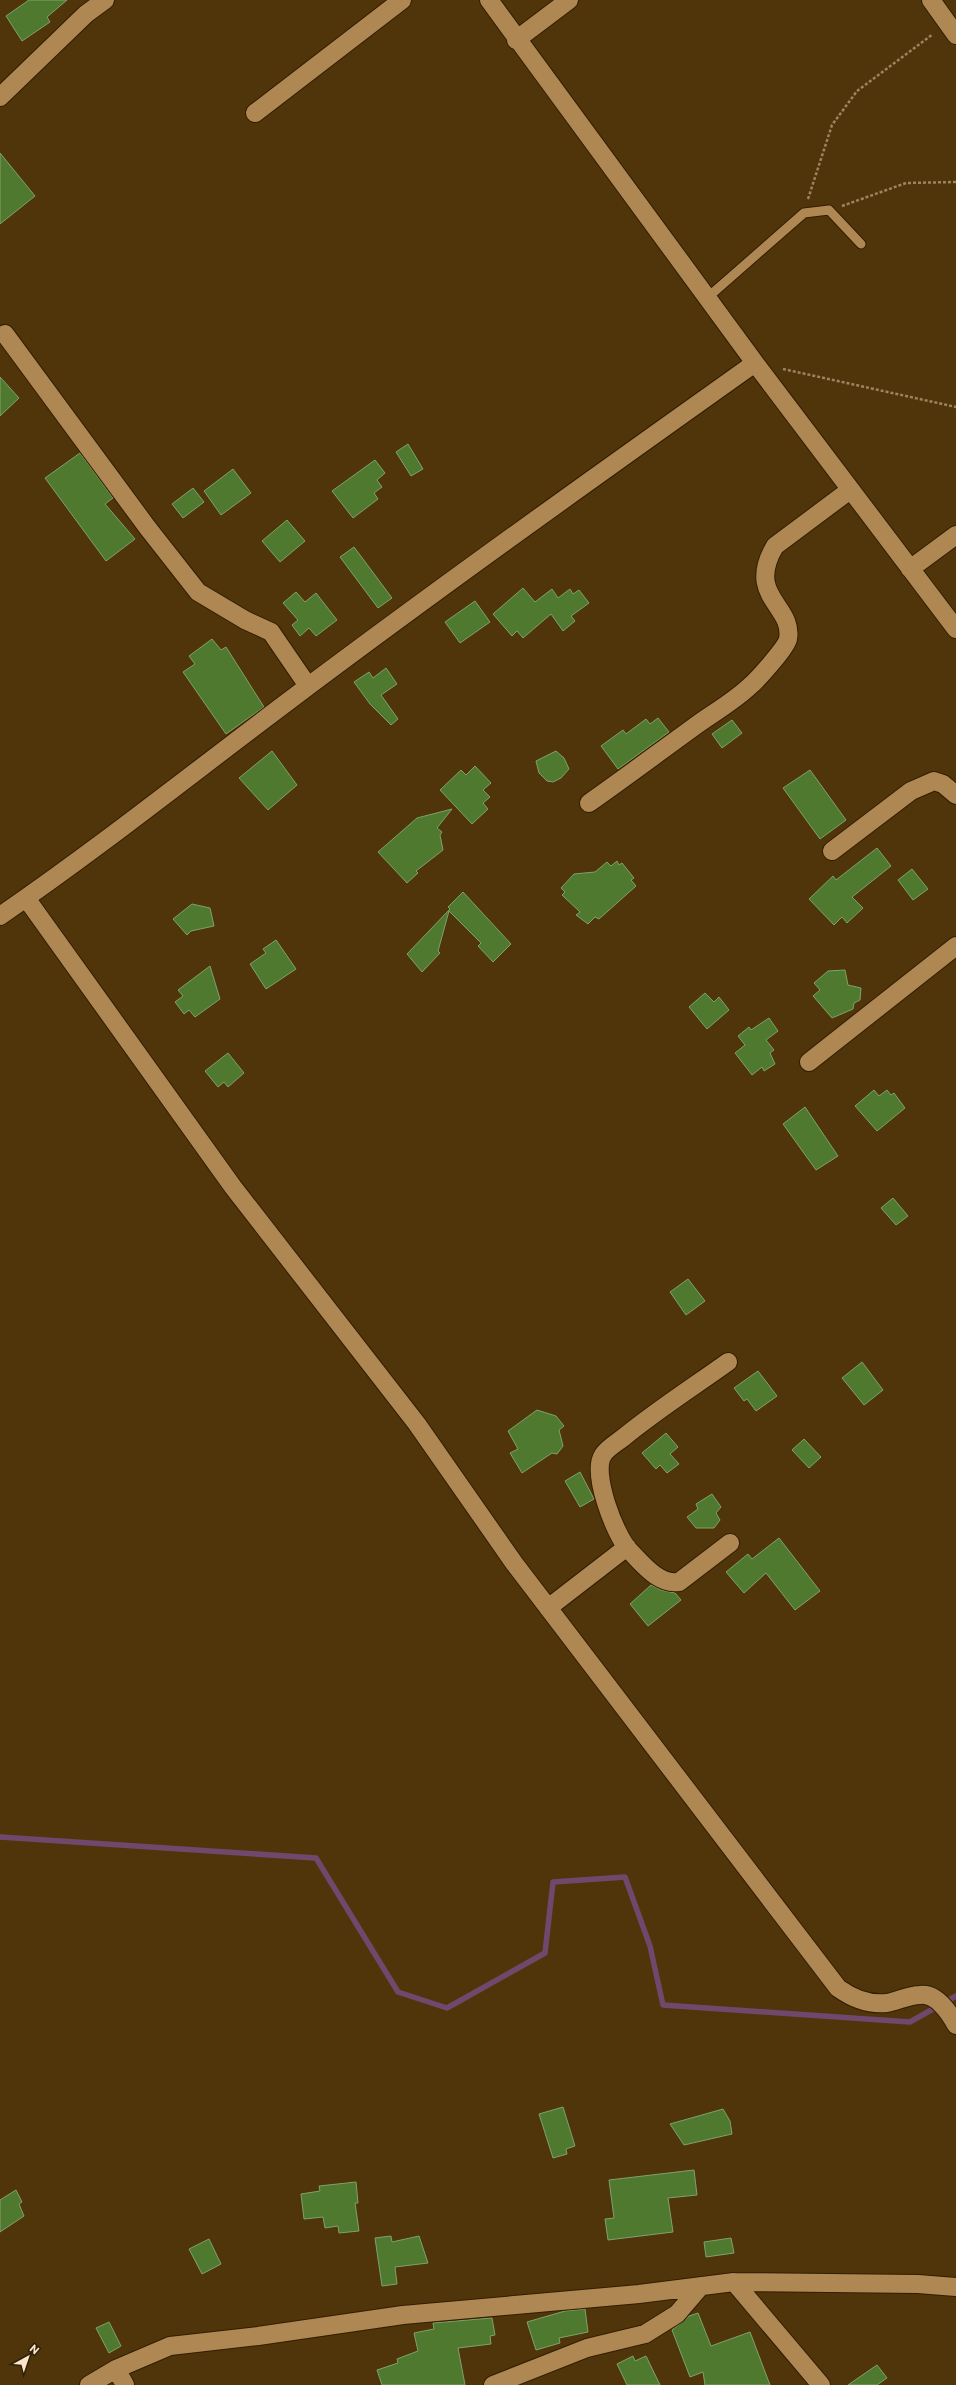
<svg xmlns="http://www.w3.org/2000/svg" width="956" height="2385" viewBox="0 0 956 2385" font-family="Commissioner,sans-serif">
  <rect width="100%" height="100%" fill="#50350b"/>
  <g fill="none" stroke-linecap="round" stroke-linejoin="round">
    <path stroke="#6f496d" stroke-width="5.5" d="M0 1837 316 1858 398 1992 447 2008 545 1953 553 1882 625 1877 650 1946 663 2005 910 2022 956 1996"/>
  </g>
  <path fill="#507930" stroke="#80a16b" d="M29 0H67L47 17 50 22 22 41 6 16Z
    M0 153 35 196 0 224Z
    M0 377 19 398 0 416Z
    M408 444 423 469 411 476 396 452Z
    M80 453 113 498 105 504 135 539 106 561 45 478Z
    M375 460 385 473 377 480 382 487 374 493 378 499 353 518 332 491Z
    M233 469 251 493 221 515 204 491Z
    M193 488 204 502 183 518 172 504Z
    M287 520 305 541 280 562 262 541Z
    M354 547 392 598 378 608 340 557Z
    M523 588 535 602 552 589 558 598 570 589 573 594 579 590 589 603 571 616 575 621 563 631 551 614 523 638 517 631 512 636 493 614Z
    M296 592 305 602 316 593 337 620 316 636 309 628 300 636 292 625 298 620 283 603Z
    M475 601 490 622 460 643 445 622Z
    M212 639 221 650 226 647 264 707 226 734 183 672 195 664 189 656Z
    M386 668 397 684 381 695 398 719 391 725 370 704 354 682 369 672 373 678Z
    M658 718 669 732 618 769 601 746 623 730 626 734 646 719 650 724Z
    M732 720 742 733 722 748 712 734Z
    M272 751 297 785 268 810 239 778Z
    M556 751 564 758 569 769 561 778 553 782 547 781 539 773 536 761Z
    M475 766 491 783 483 790 490 797 483 803 488 809 472 824 440 790 461 770 466 775Z
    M810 770 846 820 820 839 783 788Z
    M452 809 437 828 442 832 440 835 443 850 416 871 418 873 407 883 378 852 417 818Z
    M877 848 891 866 852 897 863 908 847 923 842 917 834 925 809 899 833 876 836 880Z
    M617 861 619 865 622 863 634 878 631 880 636 886 599 919 595 917 588 924 576 915 580 912 562 895 565 892 561 888 574 874 595 872 607 862 611 866Z
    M912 869 928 889 913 900 898 880Z
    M463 892 511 944 493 962 478 946 481 943 449 911 438 951 440 953 422 972 407 954 450 909 448 907Z
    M192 904 210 908 214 926 191 931 187 935 173 919Z
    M276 940 296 969 266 989 250 964 266 953 263 949Z
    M210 966 220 999 195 1017 189 1010 184 1014 175 1002 183 996 178 990Z
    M845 970 848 985 861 988 860 1000 854 1003 853 1009 832 1018 813 996 820 990 814 983 828 971Z
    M705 993 714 1002 719 997 729 1010 707 1029 689 1007Z
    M769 1018 778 1031 766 1040 774 1050 770 1053 775 1064 764 1071 762 1067 752 1075 735 1053 745 1045 738 1036 749 1027 751 1030Z
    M228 1053 244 1073 228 1087 224 1082 218 1087 205 1071Z
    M874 1090 879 1096 887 1090 891 1095 894 1093 905 1108 877 1131 855 1106Z
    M805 1107 838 1156 816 1170 783 1124Z
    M893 1198 908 1216 896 1225 881 1208Z
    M688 1279 705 1301 686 1315 670 1292Z
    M862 1362 883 1390 864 1405 842 1378Z
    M758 1371 777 1396 756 1411 747 1399 744 1401 734 1388Z
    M537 1410 556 1416 564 1426 559 1430 563 1446 557 1454 552 1453 522 1473 510 1453 518 1449 508 1431Z
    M666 1433 678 1447 670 1454 679 1464 667 1473 660 1465 656 1469 642 1453Z
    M804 1439 821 1457 809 1468 792 1450Z
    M580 1472 594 1499 580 1507 565 1481Z
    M712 1494 721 1507 716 1513 720 1520 714 1528H696L687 1517 698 1509 696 1504Z
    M779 1538 820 1591 795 1610 766 1573 744 1593 726 1572 748 1554 752 1559Z
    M651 1585 661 1590 675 1593 681 1600 648 1626 630 1604Z
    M563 2107 575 2146 566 2149 567 2154 553 2158 539 2114Z
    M723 2109 730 2121 732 2134 684 2145 670 2124Z
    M694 2170 697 2195 668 2198 673 2232 608 2240 605 2219 614 2218 609 2180Z
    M356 2182 358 2203H355L359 2231 339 2233 338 2226 325 2228 323 2217 304 2219 301 2194 320 2191 319 2186Z
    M16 2190 22 2202 19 2204 24 2216 0 2232V2200Z
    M391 2236 392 2242 419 2236 428 2263 395 2267 397 2284 382 2286 375 2238Z
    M731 2238 734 2253 706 2257 704 2242Z
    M209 2239 221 2264 202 2274 189 2249Z
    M585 2309 588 2332 559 2338 560 2343 536 2350 527 2322 565 2311Z
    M698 2313 711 2346 750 2332 770 2385H705L703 2372 690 2377 672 2330 689 2316Z
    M492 2318 495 2335 490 2336 491 2344 458 2348 465 2385H382L377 2370 398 2363 397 2359 418 2351 414 2333 434 2329 433 2323Z
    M109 2322 121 2346 109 2353 96 2328Z
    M633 2356 635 2361 646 2356 660 2385H627L617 2364Z
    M877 2365 887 2378 877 2385H848Z"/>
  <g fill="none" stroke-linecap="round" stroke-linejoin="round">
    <g stroke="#311e02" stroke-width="11">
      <path id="service" d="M707 298 804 213 829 210 861 244"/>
    </g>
    <g stroke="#311e02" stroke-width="20">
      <path id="minor" d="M489 0 755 363 956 629
        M931 0 956 35
        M516 40 569 0
        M0 97 86 14 105 0
        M255 113 402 0
        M5 334 147 527 198 592 245 620 271 632 308 686
        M910 569 956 535
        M589 803C626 777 662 750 698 724 715 712 734 701 750 686 758 679 786 648 788 639 794 605 745 597 775 546L850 490
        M832 851 911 791 934 781 943 784 956 795
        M26 898 233 1187 417 1424 514 1563 838 1988C852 1998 869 2005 887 2003 898 2001 909 1995 920 1995 936 1993 949 2012 956 2025
        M0 916C99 848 194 772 290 700 443 585 599 474 755 363
        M809 1062 956 946
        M728 1362C693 1387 657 1410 624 1437 618 1442 607 1448 603 1455 591 1473 615 1534 628 1549 642 1563 658 1585 679 1582L730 1543
        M548 1608 627 1547
        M734 2282 821 2385
        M116 2369 125 2385
        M89 2385 116 2369 170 2346 258 2336 403 2315 639 2294 734 2282 918 2284 956 2287
        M493 2385 587 2348 645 2334 677 2314 701 2286"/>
    </g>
    <path stroke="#9c8461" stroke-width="2.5" stroke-dasharray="3 2" stroke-linecap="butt" d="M808 199 832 125 857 91 933 34
      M842 206 906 183 956 182
      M783 369 956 407"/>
    <use href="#service" stroke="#ae8753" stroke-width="9"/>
    <use href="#minor" stroke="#ae8753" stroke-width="18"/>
  </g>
  <g transform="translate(28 2357) rotate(40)" stroke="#2f1f09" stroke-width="3" paint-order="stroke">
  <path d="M0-3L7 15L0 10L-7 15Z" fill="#fbe6cb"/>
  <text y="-6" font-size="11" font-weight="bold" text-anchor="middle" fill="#fbe6cb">N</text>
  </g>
</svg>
